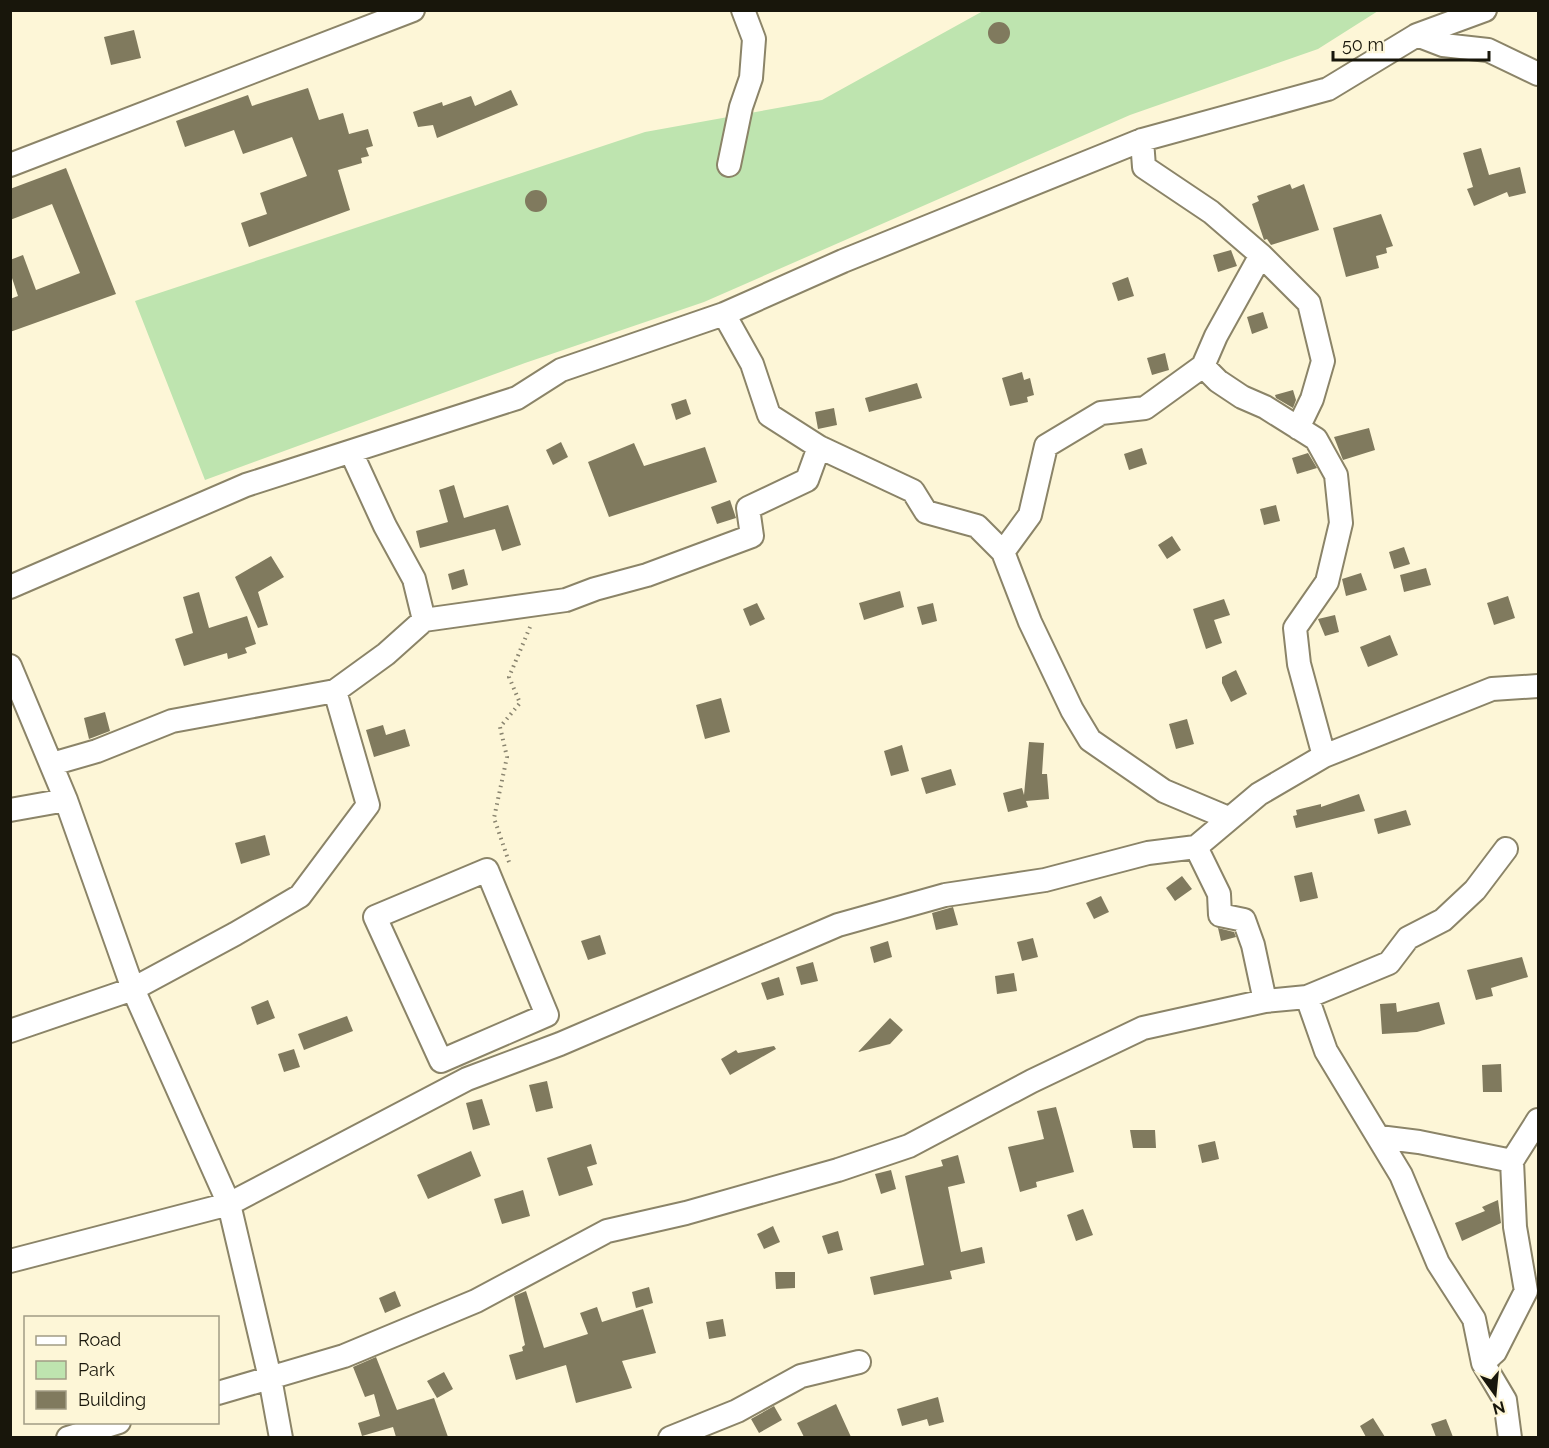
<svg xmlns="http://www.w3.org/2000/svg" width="1549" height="1448" viewBox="0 0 1549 1448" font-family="Raleway,sans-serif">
  <rect width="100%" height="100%" fill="#fdf6d7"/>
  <path fill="#bee4af" d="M983 11H1378L1318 49 1130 115 704 302 525 363 205 480 135 301 645 132 822 100Z"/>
  <path fill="#807a5e" d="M988 33a11 11 0 1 1 22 0a11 11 0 1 1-22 0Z
    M134 30 141 58 111 65 104 37Z
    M308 88 319 120 343 113 349 134 368 129 373 146 366 148 369 156 361 158 362 163 338 170 350 210 249 247 241 223 267 214 260 193 307 176 292 137 243 154 234 130 185 147 176 121 248 95 252 106Z
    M511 90 518 105 437 138 433 125 418 127 413 112 442 102 443 106 471 96 475 106Z
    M1481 148 1489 175 1520 167 1526 193 1509 197 1507 192 1474 206 1467 189 1473 187 1463 153Z
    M66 168 116 294 10 332V299L18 296 10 272V260L23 255 36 290 80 273 52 204 10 220V189Z
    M1290 184 1292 189 1304 184 1319 230 1271 245 1267 239 1264 240 1252 204 1259 201 1257 196Z
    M525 201a11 11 0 1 1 22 0a11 11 0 1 1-22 0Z
    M1381 214 1393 246 1386 248 1387 253 1376 256 1379 268 1346 277 1333 228Z
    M1231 250 1237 266 1218 272 1213 255Z
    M1128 277 1134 296 1118 301 1112 283Z
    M1263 312 1268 328 1252 334 1247 317Z
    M1165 353 1169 370 1152 375 1147 358Z
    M1022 372 1024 380 1030 378 1034 395 1027 397 1028 402 1010 406 1002 378Z
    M917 383 922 398 869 412 865 398Z
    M1293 390 1296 400 1293 408 1276 398 1275 395Z
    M686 399 691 414 676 420 671 404Z
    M834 408 837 425 818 429 815 412Z
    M1369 428 1375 450 1343 460 1334 437Z
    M561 442 568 457 553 465 546 450Z
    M634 443 644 466 705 447 717 482 609 517 588 462Z
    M1142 448 1147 464 1129 470 1124 454Z
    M1308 453 1317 468 1297 474 1292 458Z
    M454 485 464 518 508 505 521 545 502 551 495 529 420 548 416 531 448 522 439 490Z
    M730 500 736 518 717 524 711 507Z
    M1276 505 1280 521 1264 525 1260 509Z
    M1172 536 1181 550 1167 559 1158 545Z
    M1404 547 1410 564 1394 569 1389 552Z
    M271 556 284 577 258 592 268 625 258 628 235 577Z
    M1426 568 1431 585 1404 592 1400 575Z
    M464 569 468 585 452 590 448 574Z
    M1361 573 1367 590 1346 596 1342 579Z
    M900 591 904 607 864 620 859 603Z
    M199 592 209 628 247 616 256 644 245 648 247 653 228 659 227 653 184 666 175 639 193 633 183 597Z
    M1508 596 1515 618 1494 625 1487 603Z
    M1224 599 1230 615 1214 620 1222 643 1206 649 1193 609Z
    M757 603 765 619 750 626 743 609Z
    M933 603 937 621 922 625 917 607Z
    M1335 615 1339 632 1325 636 1318 619Z
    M1390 635 1398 655 1368 667 1360 647Z
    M1236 670 1247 694 1231 702 1222 683V677Z
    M721 698 730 732 705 739 696 705Z
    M105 712 110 731 89 739 84 718Z
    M1187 719 1194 744 1176 749 1169 724Z
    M383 725 386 735 405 729 410 746 374 757 366 730Z
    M1029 742 1044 743 1042 774H1047L1049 799 1026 801 1028 807 1008 812 1003 793 1022 788 1024 795Z
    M902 745 909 771 891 776 884 751Z
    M951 769 956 785 926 794 921 778Z
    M1359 794 1365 811 1296 828 1293 816 1297 815 1296 810 1321 804V807Z
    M1406 810 1411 825 1378 834 1374 819Z
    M265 835 270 855 241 864 235 843Z
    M1312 872 1318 898 1300 902 1294 876Z
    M1182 876 1192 889 1175 901 1166 888Z
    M1101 896 1109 912 1094 919 1086 903Z
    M953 907 958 925 936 930 932 913Z
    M1218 928 1234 932 1236 937 1221 941Z
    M600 935 606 954 588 960 581 941Z
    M1033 938 1038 957 1022 961 1017 942Z
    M888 941 892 957 874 963 870 947Z
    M1522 957 1528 977 1491 988 1493 996 1476 1000 1467 970Z
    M813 962 818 981 801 985 796 967Z
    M1014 973 1017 991 997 994 995 976Z
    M779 977 784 995 767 1000 761 983Z
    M268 1000 275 1018 257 1025 251 1007Z
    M1439 1002 1445 1024 1417 1032 1382 1034 1380 1004 1396 1003 1397 1012Z
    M347 1016 353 1031 304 1050 298 1034Z
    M890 1018 903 1030 890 1044 858 1052Z
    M774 1046 776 1049 730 1075 721 1059 736 1050 738 1053Z
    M294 1049 300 1067 284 1072 278 1054Z
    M1501 1064 1502 1092H1483L1482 1065Z
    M547 1081 553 1108 536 1112 529 1085Z
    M482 1099 490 1125 473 1130 466 1103Z
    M1056 1107 1074 1172 1036 1182 1037 1187 1020 1192 1008 1147 1044 1139 1037 1111Z
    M1130 1130H1155L1156 1148H1133Z
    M1215 1141 1219 1159 1202 1163 1198 1145Z
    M591 1144 597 1164 587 1167 593 1185 559 1196 547 1158Z
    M471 1151 481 1176 428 1199 417 1175Z
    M958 1155 965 1183 948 1187 961 1252 982 1247 985 1263 950 1271 952 1279 874 1295 870 1277 924 1265 905 1176 943 1166 941 1160Z
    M891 1170 896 1189 881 1194 875 1174Z
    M523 1190 530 1216 502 1224 494 1199Z
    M1498 1200 1501 1223 1462 1241 1455 1223 1485 1211 1482 1207Z
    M1083 1209 1093 1235 1076 1241 1067 1215Z
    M773 1226 780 1242 764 1249 757 1234Z
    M838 1231 843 1250 828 1254 822 1236Z
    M775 1272H795V1288L776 1289Z
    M649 1287 653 1303 636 1308 632 1292Z
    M395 1291 401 1306 385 1313 379 1298Z
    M526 1291 544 1348 588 1334 580 1313 597 1307 602 1322 643 1309 656 1353 622 1361 632 1388 576 1403 566 1365 516 1380 509 1355 523 1351 522 1347 525 1345 514 1296Z
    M723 1319 726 1336 709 1339 706 1322Z
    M376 1357 397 1410 434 1398 448 1437H396L393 1427 362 1436 358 1423 380 1416 374 1394 365 1397 353 1367Z
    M444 1372 453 1389 437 1398 427 1381Z
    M938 1397 944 1422 929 1426 927 1419 902 1426 897 1409Z
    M836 1404 851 1437H804L797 1423Z
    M774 1406 782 1420 759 1433 751 1419Z
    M1373 1418 1385 1437H1366L1360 1426Z
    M1446 1419 1453 1437H1436L1431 1424Z"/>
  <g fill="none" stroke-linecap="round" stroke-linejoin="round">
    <g stroke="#8b8468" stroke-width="26">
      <path id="minor" d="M1417 35 1443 45 1488 50 1538 74
        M1142 140 1144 167 1211 212 1261 255 1216 336 1203 366 1145 408 1101 413 1046 446 1030 515 1003 552 1030 622 1072 710 1090 740 1164 791 1228 818
        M10 165 413 10
        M729 165 741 107 751 78 754 39 743 10
        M1261 255 1309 303 1323 361 1312 399 1298 428
        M724 314 752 364 769 415 819 447 913 491 926 512 977 526 1003 552
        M1203 366 1218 381 1242 397 1265 407 1316 439 1336 475 1341 523 1327 582 1295 628 1299 664 1324 756
        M351 452 385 526 414 579 424 620
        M10 587 246 485 517 398 561 370 724 314 843 261 1142 140 1328 89 1417 35 1485 10
        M10 666 66 800 133 989 229 1204 270 1378 281 1438
        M52 764 97 751 172 721 335 691 386 654 424 620 566 600 595 589 647 575 752 536 748 508 807 480 819 447
        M10 810 66 800
        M1196 847 1219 894 1220 915 1244 920 1253 945 1265 1001
        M487 870 547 1015 441 1061 375 917Z
        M1307 997 1326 1051 1401 1175 1438 1263 1474 1319 1483 1363
        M10 1031 133 989 235 934 300 896 368 805 335 691
        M1379 1137 1419 1142 1512 1161
        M10 1261 229 1204 467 1079 560 1044 838 925 945 895 1045 880 1148 853 1196 847 1259 794 1324 756 1492 689 1538 686
        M218 1393 344 1356 476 1301 607 1231 686 1213 838 1170 909 1146 1032 1081 1143 1028 1265 1001 1307 997 1389 963 1408 938 1443 920 1475 890 1506 849
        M68 1438 119 1422
        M670 1438 737 1411 801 1376 859 1362
        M1510 1438 1505 1400 1483 1363 1495 1352 1526 1291 1515 1227 1512 1161 1538 1120"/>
    </g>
    <path stroke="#88836e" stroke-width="4" stroke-dasharray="1.5 4.5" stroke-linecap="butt" d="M509 862 494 818 507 757 500 727 520 703 509 677 530 627"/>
    <use href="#minor" stroke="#fff" stroke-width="22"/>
  </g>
  <rect width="1549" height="1448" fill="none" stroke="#18160b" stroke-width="24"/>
  <rect x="24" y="1316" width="195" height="108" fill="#fdf6d7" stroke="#a19c85" stroke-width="1.5"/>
  <rect x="36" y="1336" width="30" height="9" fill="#ffffff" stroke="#a19c85" stroke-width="1.5"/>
  <text x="78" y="1346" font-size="18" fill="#18160b">Road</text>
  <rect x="36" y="1361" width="30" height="18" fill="#bee4af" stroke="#a19c85" stroke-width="1.5"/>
  <text x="78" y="1376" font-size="18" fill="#18160b">Park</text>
  <rect x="36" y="1391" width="30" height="18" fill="#807a5e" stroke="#a19c85" stroke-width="1.5"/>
  <text x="78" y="1406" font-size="18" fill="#18160b">Building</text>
  <g transform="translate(1495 1394) rotate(165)" stroke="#fdf6d7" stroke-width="4.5" paint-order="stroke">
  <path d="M0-4.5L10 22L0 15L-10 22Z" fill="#18160b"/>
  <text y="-9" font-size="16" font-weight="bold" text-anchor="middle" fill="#18160b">N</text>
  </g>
  <path d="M1333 51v9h156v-9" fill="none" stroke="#18160b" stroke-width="3"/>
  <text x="1342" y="51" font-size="18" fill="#18160b" stroke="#fdf6d7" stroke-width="4.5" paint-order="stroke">50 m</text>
</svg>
